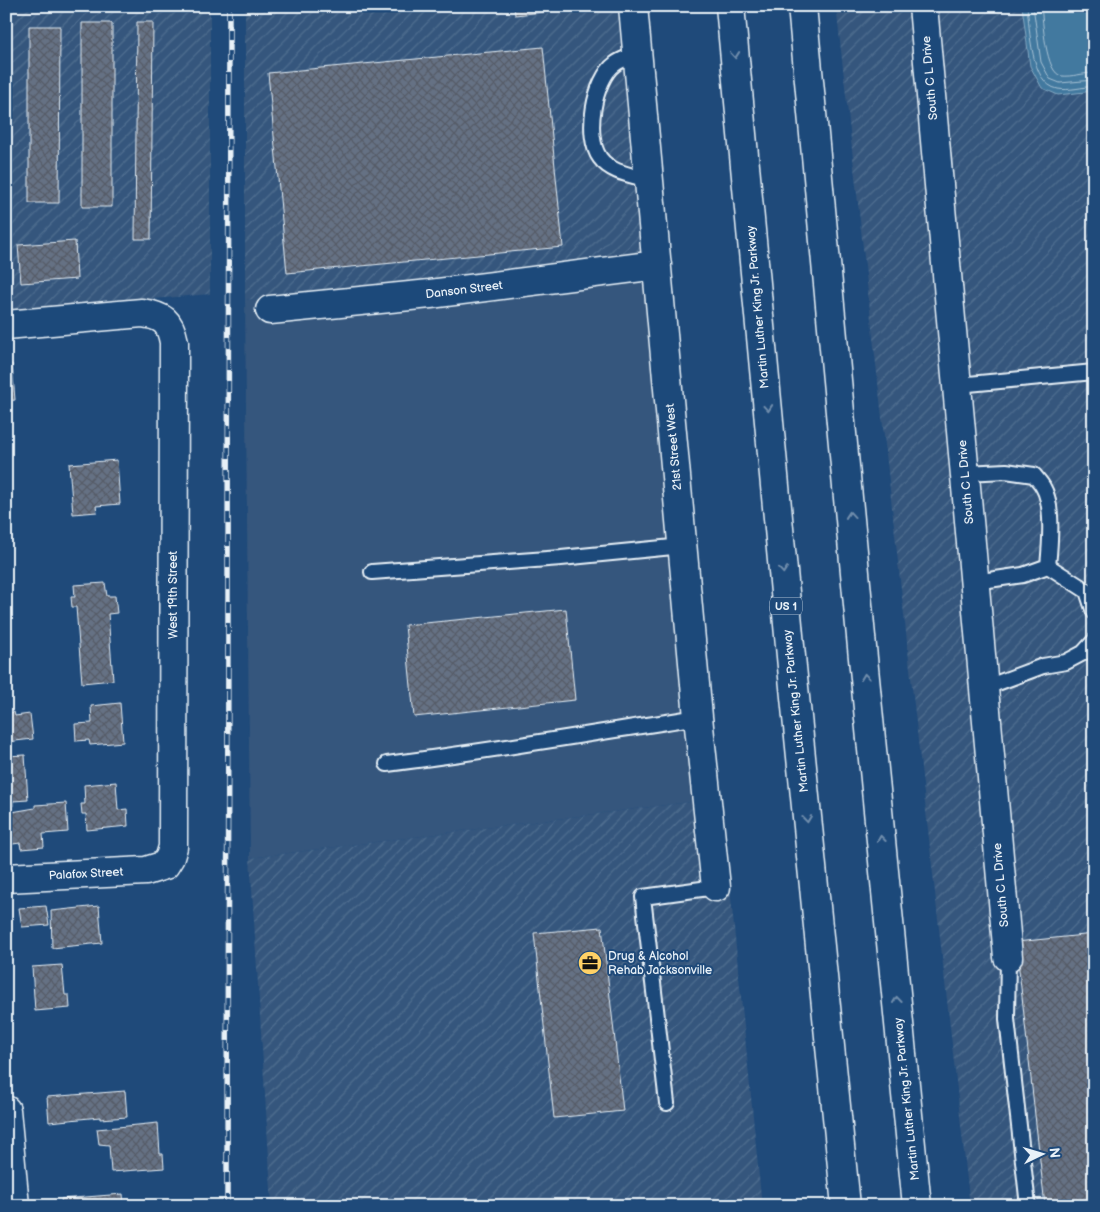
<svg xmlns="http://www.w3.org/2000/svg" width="1100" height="1212" viewBox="0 0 1100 1212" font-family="'Balsamiq Sans',sans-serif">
  <defs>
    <pattern id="industrial-furrows" width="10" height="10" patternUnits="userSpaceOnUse" patternTransform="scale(1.25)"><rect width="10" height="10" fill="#34567d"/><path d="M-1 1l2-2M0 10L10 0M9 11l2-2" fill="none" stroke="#516f90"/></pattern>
    <pattern id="building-cross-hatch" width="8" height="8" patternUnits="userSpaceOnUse" patternTransform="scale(1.25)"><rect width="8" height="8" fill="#657184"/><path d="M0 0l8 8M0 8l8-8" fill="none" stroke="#565c67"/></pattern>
  </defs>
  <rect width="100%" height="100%" fill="#1f4a7a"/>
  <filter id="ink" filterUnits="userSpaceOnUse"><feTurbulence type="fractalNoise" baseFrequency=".02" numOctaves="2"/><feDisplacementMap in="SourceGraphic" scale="10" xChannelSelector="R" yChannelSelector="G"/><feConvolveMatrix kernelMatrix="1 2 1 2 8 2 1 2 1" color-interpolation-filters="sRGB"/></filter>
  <g filter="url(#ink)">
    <path fill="#34567d" d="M671 258 721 798 250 858 245 300Z"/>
    <path fill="url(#industrial-furrows)" d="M6 6H210V294L6 312Z
      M245 6H649L671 258 245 300Z
      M836 6H1094V1206H970Z
      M721 798 762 1206H272L250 858Z"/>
    <path fill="#43799f" stroke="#85a9c3" d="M1022 6H1094V91L1058 95 1042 88 1030 66Z"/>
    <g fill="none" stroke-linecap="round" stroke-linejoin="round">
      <path stroke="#a6c1d4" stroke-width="1" d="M1027 6C1030 29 1030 84 1058 89 1069 91 1083 87 1094 86
        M1033 6 1041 62 1050 79 1060 83 1094 80
        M1041 6C1043 20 1045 74 1062 76 1072 77 1083 73 1094 73"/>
    </g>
    <path fill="url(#building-cross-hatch)" stroke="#e8f1f8" d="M514 6H551L552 11 515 15Z
      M137 22H153L151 239H135Z
      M82 23H112V207H82Z
      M29 26H60L59 203H29Z
      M543 47 563 247 287 273 268 73Z
      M75 241 77 279 21 283 18 245Z
      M6 364H12L15 400 6 401Z
      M117 460 120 504 96 506 97 512 73 514 69 464Z
      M105 583 107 596H115L117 613 108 614 113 680 82 683 76 607H72L71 597H75L74 585Z
      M566 609 575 700 414 717 405 625Z
      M120 703 123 742 90 745 89 740 76 741 75 724 92 723 91 706Z
      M14 712 15 716 30 714 33 739 6 742V714Z
      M25 755 28 800 13 801V806L6 807V756Z
      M116 782 118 810 127 809 128 826 87 830 86 814H82L81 804H85L84 785Z
      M66 803 68 832 43 834 44 847 21 849 20 843 6 845V813L35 808V805Z
      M46 906 49 925 22 927 19 908Z
      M99 906 102 943 52 948 51 911Z
      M602 927 623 1111 554 1118 534 933Z
      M1094 934V1206H1045L1016 942Z
      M62 965 65 995H69L70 1008 35 1011 32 967Z
      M125 1091 127 1117 100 1119V1117L49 1122 47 1097Z
      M158 1123 160 1154H163L164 1168 111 1172 109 1145 99 1144 97 1129Z
      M123 1194 124 1206H62L61 1199Z"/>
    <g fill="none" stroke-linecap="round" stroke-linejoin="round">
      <g stroke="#e8f1f8" stroke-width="18">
        <path id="lane" d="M637 53C630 57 621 59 615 64 594 79 584 136 600 158 611 173 631 175 649 180
          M958 385 1094 372
          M965 473 1006 471 1034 475C1037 479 1041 483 1043 487 1054 505 1050 546 1048 566L1023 575 975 582
          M1048 566 1087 591 1094 612
          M372 572 561 558 683 546
          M984 688 1043 666 1066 662 1083 653 1094 641
          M387 764C491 751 595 733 698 717
          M1008 957 1007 1019 1028 1206
          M667 1103 643 897 716 887"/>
      </g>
      <g stroke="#e8f1f8" stroke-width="31">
        <path id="street" d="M633 6 698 717 716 887
          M923 6 1008 957
          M270 310 430 294 657 265
          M6 325 142 313C163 316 170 321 174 342L173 847 170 857 165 865 146 871 6 878
          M6 1110 15 1206"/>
      </g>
      <g stroke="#e8f1f8" stroke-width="31">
        <path id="highway" d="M730 6 792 667 846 1206
          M802 6 863 658 917 1206"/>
      </g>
      <use href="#lane" stroke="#1f4a7a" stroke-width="14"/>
      <use href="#street" stroke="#1f4a7a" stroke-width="28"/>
      <use href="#highway" stroke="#1f4a7a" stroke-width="28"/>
      <g stroke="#e8f1f8" stroke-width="5.5">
        <path id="rail" d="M227 1206 229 6"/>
      </g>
      <use href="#rail" stroke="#1f4a7a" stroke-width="4" stroke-dasharray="11" stroke-linecap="butt"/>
    </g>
    <defs><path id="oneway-chevron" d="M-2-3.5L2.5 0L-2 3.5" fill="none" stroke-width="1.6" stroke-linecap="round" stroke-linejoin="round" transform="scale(1.25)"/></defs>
    <g stroke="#6f8dac">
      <use href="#oneway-chevron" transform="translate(735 55) rotate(85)"/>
      <use href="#oneway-chevron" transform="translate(768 408) rotate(85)"/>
      <use href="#oneway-chevron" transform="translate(850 515) rotate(-95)"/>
      <use href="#oneway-chevron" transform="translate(783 570) rotate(85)"/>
      <use href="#oneway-chevron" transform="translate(865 677) rotate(-96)"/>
      <use href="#oneway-chevron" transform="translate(807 819) rotate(84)"/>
      <use href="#oneway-chevron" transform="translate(881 839) rotate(-96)"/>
      <use href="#oneway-chevron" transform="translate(897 1000) rotate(-96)"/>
    </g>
  </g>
  <defs>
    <g id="office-disc" transform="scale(1.25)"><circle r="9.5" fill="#ffd166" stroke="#1f4a7a"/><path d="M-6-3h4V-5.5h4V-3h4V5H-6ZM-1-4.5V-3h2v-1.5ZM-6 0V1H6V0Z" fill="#111"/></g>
  </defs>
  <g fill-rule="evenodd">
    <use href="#office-disc" x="590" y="963"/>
  </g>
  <g text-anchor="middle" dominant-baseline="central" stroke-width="4" stroke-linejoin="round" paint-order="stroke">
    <rect fill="#1f4a7a" stroke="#acbfd2" stroke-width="1" x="770" y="597.5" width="32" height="17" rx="4"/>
    <g font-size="11" font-weight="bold" fill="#e8f1f8">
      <text x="786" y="606">US 1</text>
    </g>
    <g font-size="12" fill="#e8f1f8" stroke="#1f4a7a">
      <text transform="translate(930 78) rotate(-95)">South C L Drive</text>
      <text transform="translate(464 290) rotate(-7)">Danson Street</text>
      <text transform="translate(758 307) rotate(-95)">Martin Luther King Jr. Parkway</text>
      <text transform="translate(674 447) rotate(-95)">21st Street West</text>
      <text transform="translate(966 482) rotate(-95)">South C L Drive</text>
      <text transform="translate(173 595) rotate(-90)">West 19th Street</text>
      <text transform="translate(796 711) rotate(-96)">Martin Luther King Jr. Parkway</text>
      <text transform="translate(86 874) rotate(-3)">Palafox Street</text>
      <text transform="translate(1001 885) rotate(-95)">South C L Drive</text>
      <text transform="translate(907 1099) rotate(-96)">Martin Luther King Jr. Parkway</text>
    </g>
    <g font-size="12" fill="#e8f1f8" stroke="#1f4a7a" text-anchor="start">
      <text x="608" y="956">Drug &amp; Alcohol<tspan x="608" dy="14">Rehab Jacksonville</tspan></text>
    </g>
  </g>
  <rect width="1100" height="1212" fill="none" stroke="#1f4a7a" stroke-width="25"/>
  <rect x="12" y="12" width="1075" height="1187" fill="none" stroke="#e8f1f8" stroke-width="2" filter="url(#ink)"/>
  <g transform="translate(1042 1154) rotate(85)" stroke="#1f4a7a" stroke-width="4" paint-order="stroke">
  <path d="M0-4L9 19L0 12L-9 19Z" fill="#e8f1f8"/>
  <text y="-8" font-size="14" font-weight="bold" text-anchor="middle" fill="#e8f1f8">N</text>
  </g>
</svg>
